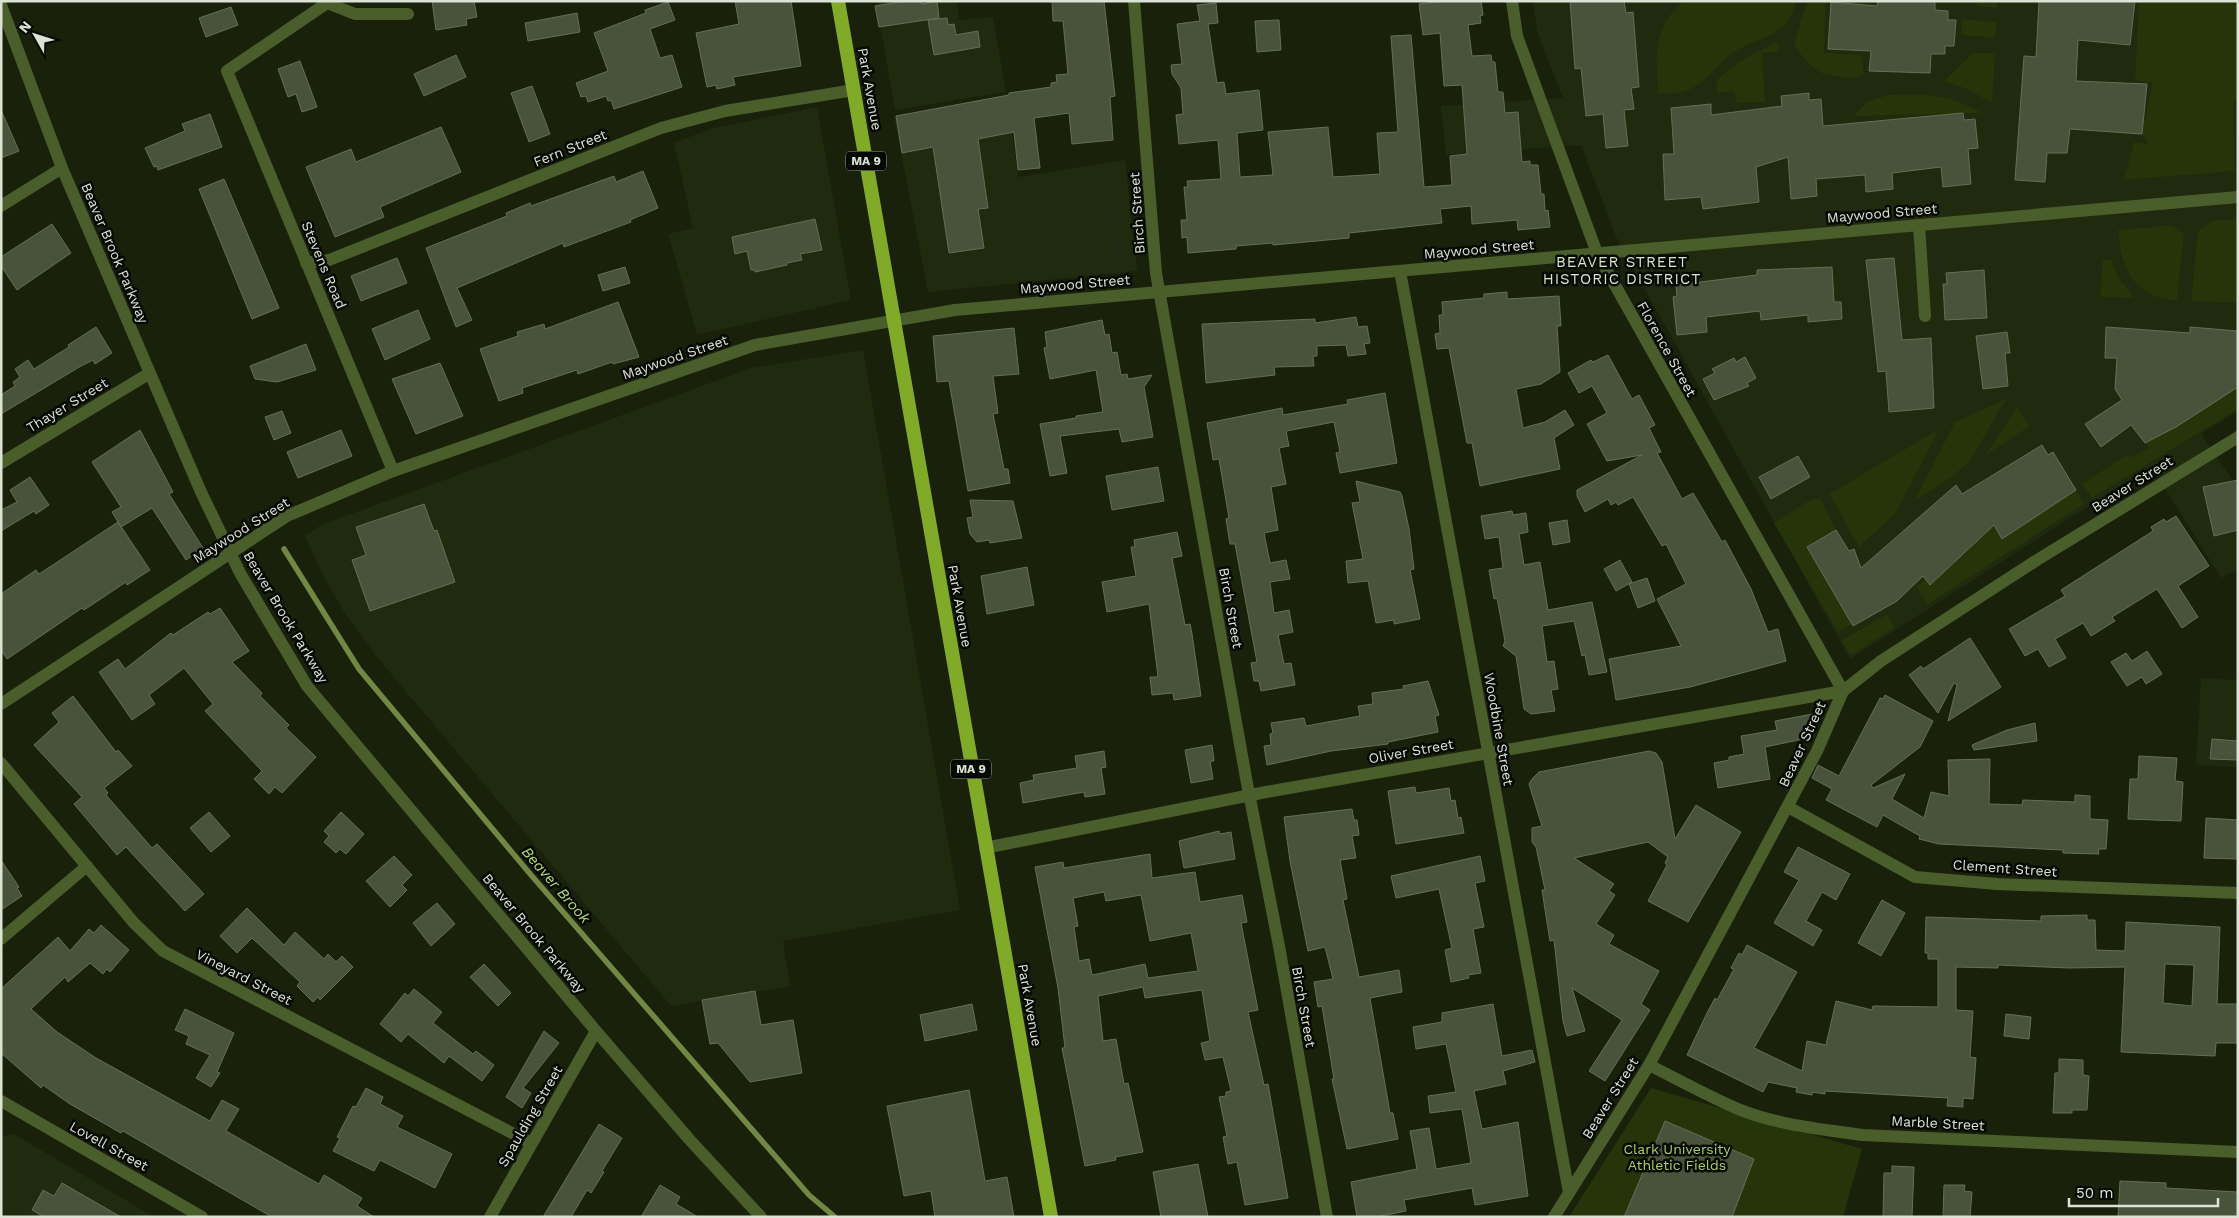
<svg xmlns="http://www.w3.org/2000/svg" width="2239" height="1218" viewBox="0 0 2239 1218" font-family="'Work Sans',sans-serif">
  <rect width="100%" height="100%" fill="#19210b"/>
  <path fill="#202a0e" d="M876 1H957L959 20 993 17 1006 92 895 110Z
    M1533 1H2238V411L2201 434 2238 488V569L2221 578 2151 466 1850 659 1616 237 1581 145 1446 155 1441 106 1563 98 1537 31Z
    M1007 96 1018 177 1125 160 1137 271 928 292 894 117Z
    M817 107 851 300 697 335 668 234 693 228 674 143 710 129Z
    M863 350 960 910 783 941 790 986 671 1006 376 656 344 612 325 580 305 536 321 525 751 368Z
    M2201 678 2238 680V767L2196 765Z
    M14 1134 154 1217H1V1136Z"/>
  <path fill="#253409" d="M1685 1H1796C1788 37 1764 35 1737 50 1718 61 1707 85 1685 91 1677 94 1666 93 1658 94 1656 57 1651 26 1685 1Z
    M1807 1H1826L1824 53 1861 55 1864 74C1856 79 1851 78 1842 77 1817 76 1807 65 1794 44Z
    M1974 1H1997V8L1978 6Z
    M2139 1H2238V100L2233 101 2234 171 2124 180 2134 142 2148 144 2142 134 2153 83 2135 80Z
    M1962 19 1997 22 1995 38 1961 35Z
    M1778 42 1779 51 1762 53 1765 102 1737 103 1734 91 1717 93V80C1736 62 1754 52 1778 42Z
    M1973 53H1995L1992 103 1967 89 1944 81Z
    M1888 95C1927 95 1946 92 1982 113L1853 116 1867 102Z
    M2238 219V303L2191 301 2198 232 2211 221Z
    M2172 225 2184 234 2177 300C2135 299 2120 268 2118 230Z
    M2103 259 2111 260 2120 280 2135 298 2100 297Z
    M2238 387V409L2092 498 2082 484 2128 454 2130 458 2149 448 2146 443Z
    M2006 399 1970 461 1952 477 1914 501 1955 422Z
    M2017 407 2030 426 1985 456Z
    M1939 429 1896 513 1859 547 1829 494Z
    M2076 490 2084 504 1928 604 1916 587 1925 579 1930 585 1994 525 2002 539Z
    M1812 499H1821L1836 530 1807 547 1852 624 1838 632 1774 523Z
    M1887 614 1895 627 1851 655 1841 641Z
    M1651 1088 1862 1149 1843 1217H1569Z"/>
  <g fill="none" stroke-linecap="round" stroke-linejoin="round">
    <path stroke="#728743" stroke-width="5.5" d="M284 549 359 669 531 875 809 1195 835 1217"/>
  </g>
  <path fill="#49533b" stroke="#646f56" fill-rule="evenodd" d="M432 1H474L477 17 466 19 467 25 436 30Z
    M735 1H791L801 66 733 77 735 85 717 89 716 85 707 87 696 33 739 24Z
    M905 1H921L922 4 937 1 939 18 879 27 875 6Z
    M1052 1H1104L1115 96 1110 97 1113 140 1072 144 1069 113 1034 118 1040 168 1018 170 1014 132 978 139 988 208 978 209 984 248 949 253 933 147 902 153 896 116 1009 95V93L1051 87V83L1057 82 1056 75 1068 74 1063 21H1053Z
    M1444 1H1481L1483 15 1480 16 1481 23 1468 25 1472 56 1491 55 1492 62H1495L1498 92H1503L1505 113 1518 112 1522 162 1530 161V165H1538L1541 194H1544L1545 211 1548 210 1550 227 1518 230 1517 220 1472 224 1471 206 1440 209 1442 223 1349 233V238L1273 245V243L1236 246V249L1188 253 1187 237 1182 238 1181 220H1187L1184 187H1188L1187 181 1221 179 1218 140 1179 144 1176 115 1183 114 1181 88 1172 74 1171 65 1182 64 1177 24 1200 21 1197 5 1216 3 1218 23 1208 24 1217 83 1224 82 1226 94 1259 90 1263 130 1237 133 1240 177 1273 175 1268 132 1328 127 1333 177 1380 174 1377 133 1398 132 1391 36 1411 35 1424 187 1452 185 1450 156 1467 154 1462 85 1444 86 1440 33 1423 35 1419 4Z
    M1570 1H1624L1626 13 1633 12 1639 87 1631 88 1634 109 1624 110 1628 146 1606 148 1603 114 1586 116 1581 68 1575 69Z
    M1878 1H1935V10L1948 11V20H1956L1954 46H1945V54H1931L1930 73 1869 71 1871 51 1828 49 1831 2 1877 6Z
    M2039 1H2135L2130 45 2078 40 2076 81 2147 84 2142 134 2070 129 2067 153H2047L2045 182 2015 180 2024 56 2036 57Z
    M668 2 675 20 650 29 660 58 672 55 682 87 614 109 611 100 608 101 606 96 588 102 586 96 581 97 576 83 608 71 594 33 646 13 645 10Z
    M231 7 238 25 206 37 199 18Z
    M577 13 580 32 528 41 525 23Z
    M947 18 948 25 954 24 956 35 978 31 980 47 934 55 928 20Z
    M1279 20 1281 50 1257 52 1255 21Z
    M456 55 466 77 424 96 414 74Z
    M300 61 317 107 302 112 296 94 288 97 278 69Z
    M532 86 550 134 529 142 511 93Z
    M1809 93V100L1821 99 1823 126 1963 113 1964 120 1975 119 1978 148 1968 149 1971 184 1943 187 1941 167 1892 173 1893 189 1866 192 1865 175 1816 179 1817 196 1791 199 1788 157 1756 167 1759 202 1703 209 1701 197 1665 200 1663 154H1674L1671 108 1711 104V115L1782 106 1781 96Z
    M1 110 19 151 1 158Z
    M210 114 222 147 158 170 157 166 154 167 145 148 185 131 182 124Z
    M441 127 461 172 380 207 384 217 335 237 306 167 351 149 356 162Z
    M643 171 658 208 630 220 631 222 564 247 563 243 457 288 472 320 456 327 426 248 507 216 506 213 530 203 531 206 614 176 616 182Z
    M224 179 279 308 252 319 199 189Z
    M815 219 822 250 800 254 802 260 787 263V265L755 272V270H751L747 251 735 254 732 237Z
    M52 224 71 253 17 290 1 266V257Z
    M397 258 407 283 361 301 351 276Z
    M1894 258 1902 340 1931 338 1934 408 1889 412 1886 371 1878 372 1866 260Z
    M625 267 630 283 603 291 598 275Z
    M1832 267 1834 302H1841L1842 319 1808 322V315L1761 320 1760 311 1706 317 1707 332 1677 335 1673 297 1677 296 1676 285 1757 275V270Z
    M1984 270 1987 318 1945 320 1943 284H1947L1946 273Z
    M1507 292V299L1559 296 1561 326H1557L1560 372 1541 384 1516 389 1523 428 1545 422 1565 410 1574 425 1554 438 1560 469 1480 486 1472 443H1467L1449 348 1437 349 1435 334 1440 333 1439 315H1443L1442 302 1484 298V294Z
    M618 302 639 357 613 364 612 362 578 374 577 370 522 388 523 393 499 401 480 349 518 336 517 332 544 324 545 329Z
    M418 310 430 339 385 360 372 329Z
    M1356 317 1358 327 1367 326 1370 343 1364 344 1366 354 1348 356 1346 345 1317 346V356H1313L1314 366 1274 367 1275 375 1206 383 1202 324 1315 319V323Z
    M1102 320 1105 335 1109 334 1112 353 1117 352 1121 375 1127 374 1128 379 1152 375 1144 387 1153 437 1122 442 1119 429 1060 436 1067 473 1050 476 1040 424 1076 418V416L1103 412 1096 370 1050 379 1044 348 1047 347 1045 332Z
    M96 327 112 353 95 364 93 360 81 366 1 414V395L15 386 13 382 20 377 15 369 28 360 34 369 69 347 68 345Z
    M2106 327 2190 333V327L2238 331V387L2176 427 2145 443 2131 425 2101 447 2085 424 2122 400 2115 389 2117 358H2105Z
    M1014 328 1019 374 993 376 998 413 993 414 1004 469H1008L1010 483 968 491 949 381 937 382 933 336Z
    M2007 332 2010 353H2005L2008 386 1983 389 1976 336Z
    M306 344 316 370 277 382 255 379 250 366Z
    M1608 355 1632 399 1639 395 1655 425 1649 428 1661 452 1657 453 1682 499 1693 493 1722 542 1725 540 1751 589 1768 632 1778 629 1786 661 1690 687 1616 700 1609 659 1681 646 1657 599 1686 584 1666 544 1662 546 1633 497 1618 505 1616 502 1611 505 1608 499 1585 512 1577 496V490L1642 455 1607 461 1587 424 1607 413 1592 386 1579 393 1568 373 1591 360 1593 362Z
    M1745 357 1756 378 1747 383 1749 386 1714 400 1703 379 1715 373 1712 369 1734 358 1736 362Z
    M440 363 463 416 416 434 392 379Z
    M1385 393 1397 463 1340 473 1336 453 1340 452 1334 422 1286 431 1289 446 1279 448 1286 484 1271 487 1278 530 1264 533 1270 563 1286 560 1290 579 1270 582 1274 613 1289 610 1293 632 1278 635 1284 664 1291 663 1295 685 1261 691 1259 681H1254L1251 663 1257 662 1235 544H1230L1226 519 1229 518 1219 459 1213 460 1207 423 1282 408 1283 415 1348 404 1347 400Z
    M282 411 291 433 274 440 265 417Z
    M140 430 173 492 169 494 203 548 186 560 152 508 121 527 112 512 121 507 92 462Z
    M341 430 352 456 298 478 287 452Z
    M2042 445 2048 455 2053 452 2076 490 2002 539 1994 525 1930 585 1923 576 1897 601 1853 626 1807 547 1836 530 1849 551 1854 549 1861 568 1956 485 1962 494Z
    M1798 456 1810 477 1771 499 1759 477Z
    M1158 467 1164 501 1112 510 1106 476Z
    M30 477 49 505 36 514 34 511 1 531V510L17 502 10 490Z
    M2238 480V530L2214 536 2203 487Z
    M1356 481 1400 492 1402 496 1409 529 1414 569 1410 570 1420 619 1394 624V620L1376 623 1368 581 1348 583 1346 561 1363 559 1352 503 1360 502Z
    M970 500 1013 501 1022 538 990 543 989 540 977 542 970 534 967 518 973 517Z
    M424 504 434 531 437 530 455 582 370 611 352 560 366 555 356 527Z
    M1512 511 1513 515 1526 513 1528 532 1519 534 1524 565 1540 562 1548 610 1592 602 1607 672 1589 675 1585 655 1582 656 1574 621 1542 626 1547 662 1554 661 1558 689 1551 690 1555 711 1531 714 1524 709 1516 656 1503 646 1505 641 1497 598 1494 599 1489 570 1503 568 1499 537 1485 539 1481 516Z
    M2176 516 2209 566 2178 586 2198 617 2182 628 2157 589 2112 617 2115 621 2091 636 2083 623 2055 639 2066 658 2049 667 2038 649 2025 656 2009 629 2065 596 2061 590 2153 531 2151 527 2164 519 2166 522Z
    M1567 520 1570 542 1553 545 1549 523Z
    M118 522 150 570 127 585 126 582 84 610 82 608 7 659 1 650V594L36 570 39 574Z
    M1177 532 1182 556 1172 558 1185 625 1190 624 1192 634 1201 696 1174 700 1173 693 1152 695 1150 677H1158L1149 604 1107 612 1102 582 1136 576 1131 547H1135L1134 540Z
    M1620 560 1632 582 1616 591 1604 569Z
    M1027 567 1034 605 987 614 981 576Z
    M1647 578 1655 601 1638 608 1629 584Z
    M220 608 249 651 232 662 262 693 260 696 289 725 286 728 316 757 282 793 275 787 269 794 254 779 262 771 205 711 213 704 184 668 149 695 155 704 132 720 99 672 118 659 125 669 171 633 173 635 208 612 210 614Z
    M1970 638 2001 687 1948 721 1957 685 1954 683 1938 713 1909 675 1921 666 1923 669Z
    M2147 651 2162 674 2146 684 2142 677 2127 686 2111 662 2126 653 2132 661Z
    M1428 681 1439 715 1435 716 1438 732 1388 742V744L1331 751 1267 765 1264 746 1271 745 1270 734 1273 733 1271 723 1304 718 1306 726 1360 716 1358 706 1373 704 1372 693 1404 689 1403 686Z
    M1885 695 1933 721 1920 747 1871 785 1873 788 1905 774 1892 799 1924 818 1931 792 1949 796 1948 760 1990 759 1989 804 2022 805 2023 800 2075 802V795L2090 796V819L2108 820 2106 849H2098L2099 854 2063 853V850L1939 844 1919 839 1920 836 1883 815 1877 827 1826 800 1832 789 1812 778 1818 765 1839 776 1880 698 1883 699Z
    M73 696 116 752 118 750 132 766 104 788 108 793 106 795 152 848 157 844 204 894 185 911 126 847 117 855 74 804 82 797 34 745 59 722 52 713Z
    M1818 713 1811 727 1813 737 1765 747 1770 779 1718 788 1714 763 1729 760V757L1744 754 1741 736 1777 730 1775 721Z
    M2035 723 2037 741 1974 750 1972 745 2007 730Z
    M2212 739 2238 741V760L2210 759Z
    M1212 745 1214 761H1210L1213 779 1191 783 1185 750Z
    M1104 751 1106 767 1101 768 1105 794 1085 797 1084 792 1023 803 1020 783 1034 780 1033 775 1077 768 1075 756Z
    M1649 751 1656 753 1662 762 1675 839 1696 805 1741 832 1688 922 1648 901 1667 865 1665 863 1668 857 1648 842 1574 858 1614 884 1609 891 1615 895 1596 924 1614 935 1609 944 1659 971 1641 1004 1650 1010 1605 1081 1589 1071 1622 1020 1572 988 1585 1031 1567 1036 1563 1021 1554 940 1550 941 1546 916 1542 890H1545L1536 847 1532 842V828L1542 826 1529 784 1532 779 1539 772Z
    M2139 756 2177 758 2175 781 2183 782 2181 821 2128 819 2130 779H2138Z
    M1415 787 1416 793 1449 788 1451 801 1455 800 1458 818 1461 817 1464 833 1396 844 1388 791Z
    M1352 809 1354 820H1357L1359 835 1352 836 1356 858 1340 860 1347 899 1343 900 1359 977 1399 970 1402 992 1370 998 1390 1113H1393L1398 1139 1347 1149 1332 1079H1334L1322 1006 1318 1007 1314 982 1333 979 1325 947 1308 951 1290 861 1284 817Z
    M209 812 230 836 211 852 190 828Z
    M341 812 364 834 346 854 340 849 336 853 324 842 329 836 324 831Z
    M2206 818 2238 820V859L2204 858Z
    M1219 831 1220 834 1231 832 1235 859 1184 868 1179 841Z
    M1798 847 1850 874 1836 900 1822 892 1806 921 1822 930 1813 946 1774 923 1799 880 1784 872Z
    M1150 854 1152 878 1195 872 1200 902 1242 895 1247 922 1241 923 1258 1010 1248 1012 1264 1085 1268 1084 1288 1198 1245 1205 1237 1162 1228 1164 1223 1137 1227 1136 1219 1097 1226 1096V1092L1231 1091 1223 1057 1205 1060 1201 1043 1210 1041 1202 990 1145 998 1143 987 1098 996 1103 1041 1116 1039 1124 1084 1128 1083 1143 1152 1115 1157 1116 1160 1085 1166 1062 1048H1065L1058 988 1035 867 1063 862 1064 868ZM1104 892 1106 901 1141 895 1150 941 1191 933 1198 971 1148 978 1145 964 1092 975 1089 959 1079 961 1074 927 1078 926 1073 898Z
    M394 856 412 875 402 885 407 890 390 907 366 881Z
    M1480 856 1485 881 1475 883 1484 927 1473 929 1481 973 1468 975 1469 978 1451 982 1445 950 1452 948 1439 889 1396 898 1391 876Z
    M1 860 19 887 17 888 22 896 1 910Z
    M1882 900 1905 913 1881 956 1858 943Z
    M437 903 455 924 431 946 413 923Z
    M247 908 284 945 295 932 324 959 328 954 336 962 342 956 353 967 320 1000 318 997 313 1002 297 986 300 982 252 938 237 953 220 936Z
    M2087 915V920H2095L2096 950 2125 951 2126 922 2220 927 2217 1004H2238V1043H2216L2215 1056 2121 1052 2125 967 2069 968 1998 965V968L1956 967V1010L1973 1011 1970 1057 1976 1058 1973 1099 1963 1098V1107L1947 1106 1948 1098 1825 1091V1094L1812 1092V1095L1796 1092 1797 1088 1768 1082 1763 1092 1687 1055 1707 1013 1715 998 1717 1000 1734 969 1731 968 1739 953 1742 955 1747 945 1797 972 1754 1048 1802 1071 1807 1041 1826 1045 1836 1001 1872 1010 1873 1006 1938 1007V959H1928V953H1925L1926 917 2041 921V916ZM2165 964 2194 965 2192 1006 2163 1003Z
    M101 925 129 950 110 972 107 969 103 974 90 963 68 982 65 977 31 1009 57 1032 96 1058 210 1121 222 1100 239 1109 226 1131 319 1184 324 1175 362 1198 357 1206 374 1217H272L123 1131 121 1133 70 1104 43 1085 41 1088 1 1053V989L58 937 70 951 89 929 94 933Z
    M484 964 511 993 498 1006 470 977Z
    M414 989 442 1012 433 1023 473 1054 476 1051 494 1065 482 1081 449 1056 444 1063 408 1034 401 1042 380 1024 405 993 408 996Z
    M755 991 761 1025 793 1020 802 1073 750 1082 718 1043 710 1044 702 1000Z
    M972 1004 977 1030 925 1041 920 1015Z
    M1493 1004 1502 1056 1532 1050 1535 1062 1503 1071 1506 1084 1474 1091 1482 1129 1518 1122 1528 1196 1475 1205 1472 1188 1404 1200 1406 1211 1376 1217H1357L1351 1182 1417 1169 1410 1131 1429 1128 1436 1169 1471 1163 1462 1109 1430 1113 1428 1096 1456 1092 1446 1044 1416 1049 1413 1027 1442 1022V1013Z
    M185 1009 234 1033 217 1072 220 1073 211 1087 196 1078 210 1055 186 1044 189 1036 175 1030Z
    M2006 1014 2031 1017 2029 1039 2004 1036Z
    M544 1031 559 1043 523 1088 531 1093 522 1108 506 1097Z
    M2059 1059 2083 1060V1075L2089 1076 2087 1110H2072V1113H2053L2055 1073H2059Z
    M366 1088 383 1097 380 1104 403 1116 397 1127 452 1154 435 1188 380 1160 374 1171 333 1151 340 1138 337 1137 353 1106 356 1107Z
    M969 1090 985 1181 1007 1177 1014 1217H935L931 1191 904 1196 887 1106Z
    M1665 1121 1754 1159 1732 1217H1624Z
    M599 1124 622 1138 602 1171 604 1172 591 1193 587 1190 571 1217H543Z
    M1198 1164 1208 1217H1161L1153 1172Z
    M1892 1166 1914 1167 1912 1217H1883L1884 1173H1892Z
    M2120 1181 2166 1183V1188L2238 1192V1217H2118Z
    M62 1183 121 1217H44L32 1210 43 1190 54 1196Z
    M660 1185 680 1197 676 1204 698 1217H641Z
    M1944 1185H1965L1964 1191 1972 1192 1970 1217H1943Z"/>
  <g fill="none" stroke-linecap="round" stroke-linejoin="round">
    <path stroke="#4a5e2b" stroke-width="12" d="M1134 1 1156 273 1246 778 1279 946 1327 1217
      M1 5 62 168 201 492 240 573 307 686 596 1031 689 1139 761 1217
      M1 206 62 168
      M1919 225 1925 316
      M306 263 329 260 661 128 725 111 854 90
      M1400 271 1569 1193
      M1 463 150 373
      M393 471 227 71 327 3 355 14H408
      M1 763 134 923 163 951 531 1143
      M1788 807 1915 877 1997 884 2238 893
      M985 848 1266 792 1843 691 1597 253 1517 36 1512 1
      M1 939 87 866
      M1649 1065C1679 1080 1708 1096 1738 1109 1777 1125 1821 1129 1862 1135L2238 1152
      M490 1217 596 1031
      M1554 1217 1649 1065 1817 751 1843 691 1881 661 2037 560 2238 437"/>
    <path stroke="#4a5e2b" stroke-width="12" d="M1 704 287 516 393 471 755 345 955 310 2238 197
      M1 1101 202 1217"/>
    <path stroke="#80aa27" stroke-width="14" d="M838 1 1051 1217"/>
  </g>
  <g text-anchor="middle" dominant-baseline="central" stroke-width="5" stroke-linejoin="round" paint-order="stroke">
    <g fill="#060903" stroke="#9ca296" stroke-width="1">
      <rect x="846" y="151.5" width="40" height="19" rx="4"/>
      <rect x="951" y="759.5" width="40" height="19" rx="4"/>
    </g>
    <g font-size="12" font-weight="bold" fill="#dce3d5">
      <text x="866" y="161">MA 9</text>
      <text x="971" y="769">MA 9</text>
    </g>
    <g font-size="14" fill="#dce3d5" stroke="#060903">
      <text transform="translate(870 89) rotate(80)">Park Avenue</text>
      <text transform="translate(570 148) rotate(-22)">Fern Street</text>
      <text transform="translate(1137 213) rotate(-94)">Birch Street</text>
      <text transform="translate(1882 213) rotate(-5)">Maywood Street</text>
      <text transform="translate(1479 249) rotate(-5)">Maywood Street</text>
      <text transform="translate(115 253) rotate(67)">Beaver Brook Parkway</text>
      <text transform="translate(324 265) rotate(67)">Stevens Road</text>
      <text transform="translate(1075 284) rotate(-5)">Maywood Street</text>
      <text transform="translate(1667 349) rotate(61)">Florence Street</text>
      <text transform="translate(675 357) rotate(-19)">Maywood Street</text>
      <text transform="translate(67 405) rotate(-31)">Thayer Street</text>
      <text transform="translate(2132 484) rotate(-32)">Beaver Street</text>
      <text transform="translate(241 530) rotate(-32)">Maywood Street</text>
      <text transform="translate(960 606) rotate(80)">Park Avenue</text>
      <text transform="translate(1231 608) rotate(80)">Birch Street</text>
      <text transform="translate(286 617) rotate(59)">Beaver Brook Parkway</text>
      <text transform="translate(1499 729) rotate(80)">Woodbine Street</text>
      <text transform="translate(1802 744) rotate(-65)">Beaver Street</text>
      <text transform="translate(1411 751) rotate(-10)">Oliver Street</text>
      <text transform="translate(2005 868) rotate(4)">Clement Street</text>
      <text transform="translate(534 933) rotate(50)">Beaver Brook Parkway</text>
      <text transform="translate(244 977) rotate(27)">Vineyard Street</text>
      <text transform="translate(1030 1005) rotate(80)">Park Avenue</text>
      <text transform="translate(1304 1007) rotate(80)">Birch Street</text>
      <text transform="translate(1610 1098) rotate(-58)">Beaver Street</text>
      <text transform="translate(530 1116) rotate(-60)">Spaulding Street</text>
      <text transform="translate(1938 1123) rotate(3)">Marble Street</text>
      <text transform="translate(109 1146) rotate(29)">Lovell Street</text>
    </g>
    <g font-size="14" fill="#a8d065" stroke="#060903">
      <text x="1677" y="1149">Clark University<tspan x="1677" dy="16">Athletic Fields</tspan></text>
    </g>
    <g font-size="15" letter-spacing="1" fill="#d9e5c9" stroke="#060903">
      <text x="1622" y="262">BEAVER STREET<tspan x="1622" dy="17">HISTORIC DISTRICT</tspan></text>
    </g>
    <g font-size="15" font-style="italic" fill="#b2db70" stroke="#060903">
      <text transform="translate(556 885) rotate(49)">Beaver Brook</text>
    </g>
  </g>
  <rect width="2239" height="1218" fill="none" stroke="#dce3d5" stroke-width="5"/>
  <g transform="translate(35 35) rotate(309)" stroke="#060903" stroke-width="4" paint-order="stroke">
  <path d="M0-4L9 19L0 12L-9 19Z" fill="#dce3d5"/>
  <text y="-8" font-size="14" font-weight="bold" text-anchor="middle" fill="#dce3d5">N</text>
  </g>
  <path d="M2069 1198v8h149v-8" fill="none" stroke="#dce3d5" stroke-width="2.5"/>
  <text x="2076" y="1198" font-size="15" fill="#dce3d5" stroke="#060903" stroke-width="4" paint-order="stroke">50 m</text>
</svg>
